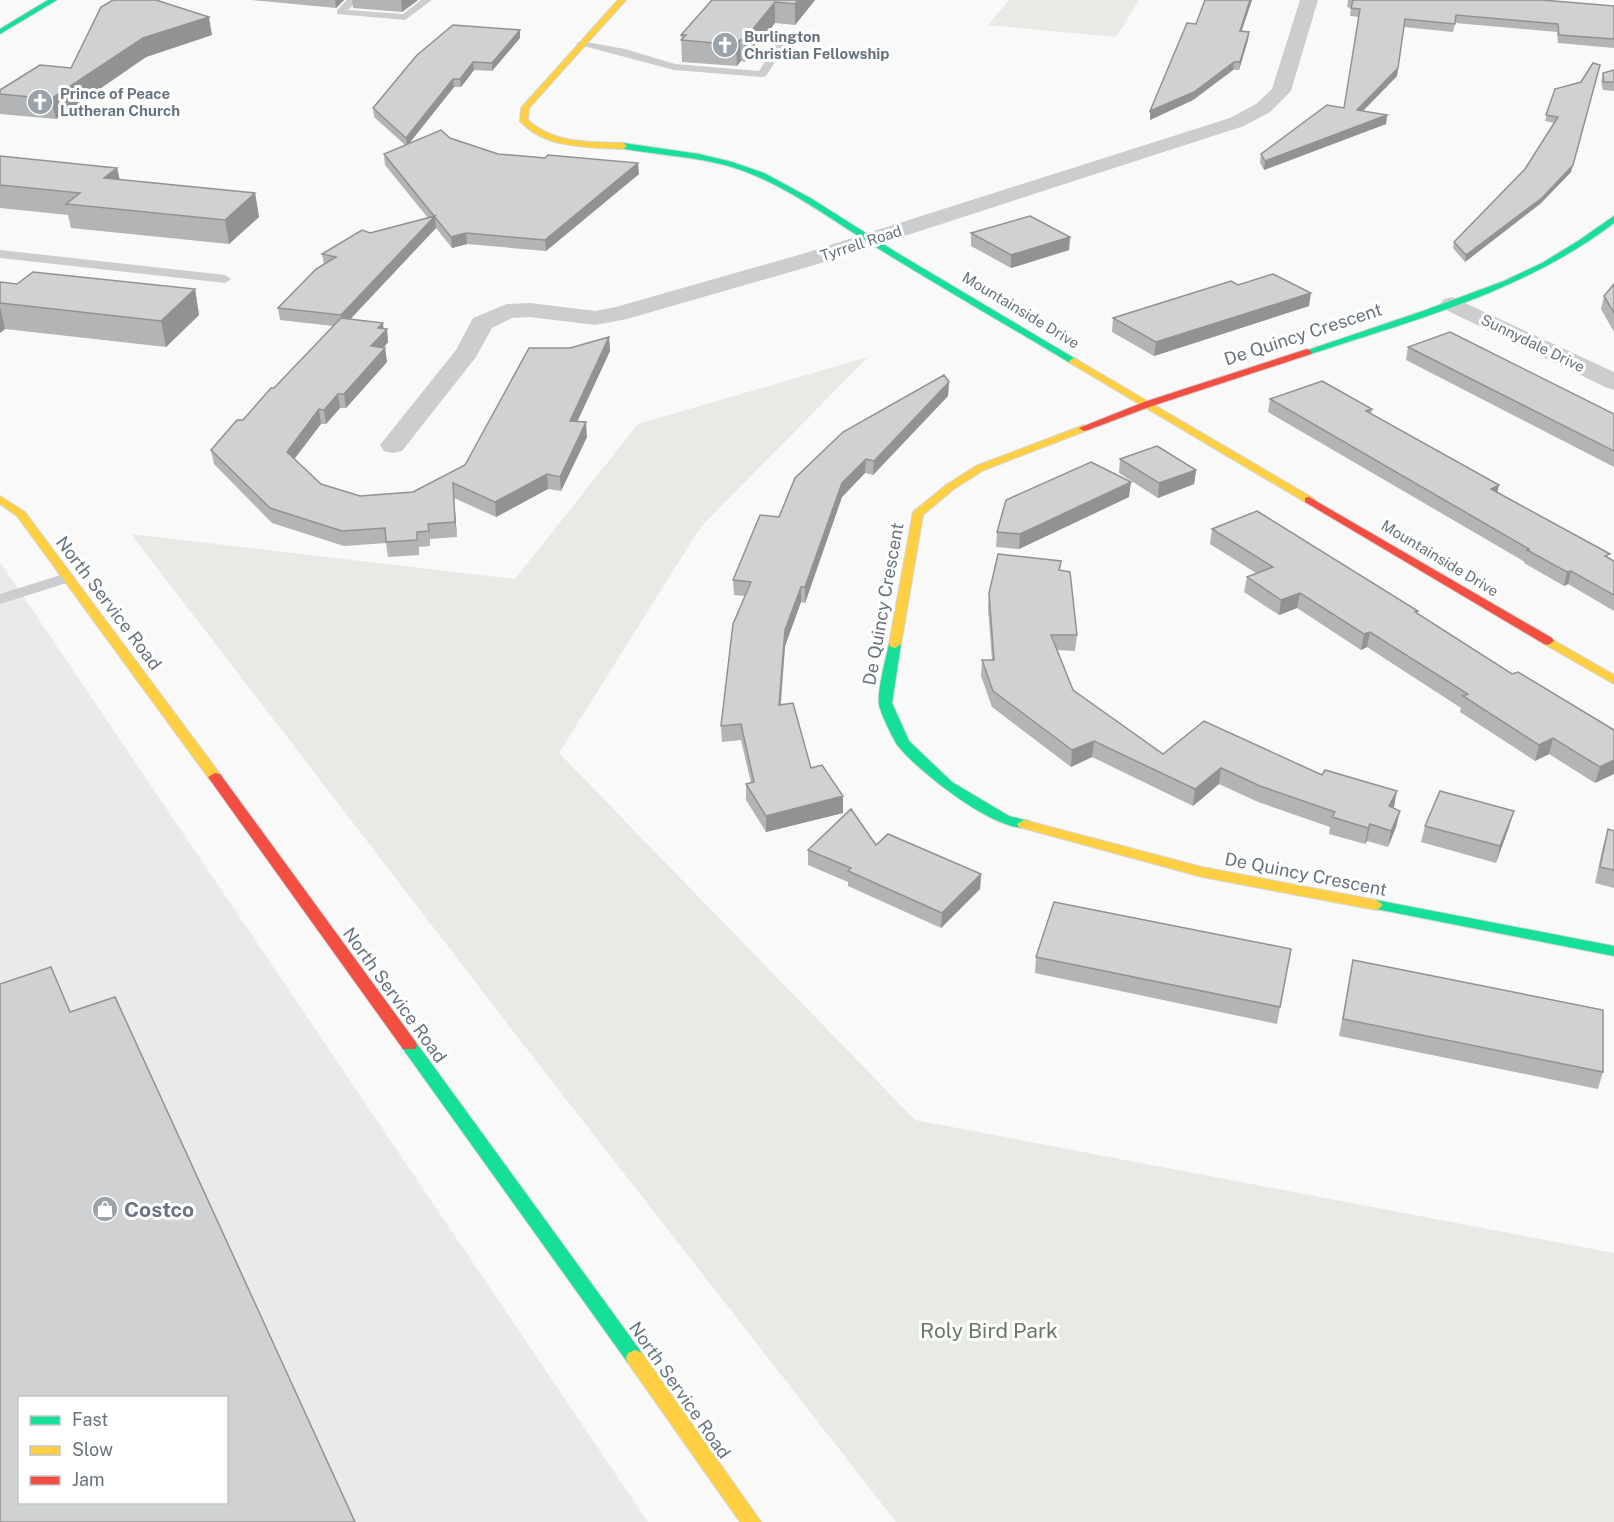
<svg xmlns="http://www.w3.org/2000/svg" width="1614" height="1522" viewBox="0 0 1614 1522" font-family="'Public Sans',sans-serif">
  <rect width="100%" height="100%" fill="#f9f9f9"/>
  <path fill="#e9eaea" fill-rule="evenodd" d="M0 562 648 1522H0ZM20 1398H226V1502H20Z"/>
  <path fill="#e8eae6" d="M1009 0H1139L1116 37 988 25Z
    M868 357 700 528 559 753 915 1120 1614 1253V1522H896L523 1044 131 534 515 579 638 424Z"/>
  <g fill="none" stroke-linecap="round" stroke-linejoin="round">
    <g stroke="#d5d6d7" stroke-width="2">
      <path id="fast" d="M48 0H57L0 34V29Z
        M623 143 699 154 732 162 764 173 812 199 899 254 1079 361 1074 364 1070 363C1007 325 942 288 879 249 834 222 791 188 741 170 701 156 660 156 620 148L619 146Z
        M1614 216V223C1523 292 1417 319 1311 354L1307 355 1302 352 1423 311 1504 281 1542 263 1578 241Z
        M895 640 901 644 892 703 909 741 952 782 1009 816 1029 821 1031 824 1029 827C998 835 917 770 898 746 893 739 880 712 879 704 877 692 886 657 889 644Z
        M1376 900 1614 946V956L1371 908 1369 905 1371 902Z
        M409 1039 415 1041 642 1353 644 1358 642 1363 635 1366 628 1363 403 1049 401 1045 403 1041Z"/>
    </g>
    <g stroke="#d5d6d7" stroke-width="2">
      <path id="slow" d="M618 0H626L529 108 528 120C554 144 590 142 623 143L627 146 623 149C588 147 545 149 520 121L521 108Z
        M1074 358 1313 498 1315 500 1313 502H1305L1070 363 1069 361Z
        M1084 425 1089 428 1088 430 984 470 954 489 923 515 901 644 895 648 891 647 889 644 913 512 946 485 976 466Z
        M0 496 25 512 220 774 222 777 220 780H210L17 516 0 504Z
        M1548 637 1614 675V684L1544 644 1542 641 1544 638Z
        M1024 820 1202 867 1376 900 1383 905 1376 910 1202 877 1019 827 1017 824Z
        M635 1350 642 1353 761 1522H740L628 1363 626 1358 628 1353Z"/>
    </g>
    <g stroke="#d5d6d7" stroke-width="2">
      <path id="jam" d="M1307 349 1312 352 1311 354 1152 406 1088 430 1084 431 1079 428 1144 402Z
        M1309 497 1552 638 1554 641 1548 645 1544 644 1305 502V498Z
        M215 773 220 774 415 1041 417 1045 415 1049H403L208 777Z"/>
    </g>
    <path fill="#cccdce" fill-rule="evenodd" d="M347 0H358L348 10 403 14 421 0H432L405 20 337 14V10Z
      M780 39 789 41 766 76 762 77 674 70 576 44 581 41 625 49 675 64 759 71Z
      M0 250 225 275 231 279 225 283 0 258Z
      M67 573 73 575 75 578 73 581 0 604V594Z"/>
    <path fill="#cccdce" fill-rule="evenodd" d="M1300 0H1318L1291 91 1270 112 1244 126 818 264 627 319 595 325 530 317 512 318 492 328 476 357 402 451 393 453 384 451 380 445 456 350 473 318 507 304 530 303 595 311 616 307 802 254 1230 118 1256 104 1272 89Z
      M1452 297 1614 372V390L1605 387 1444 309 1440 304 1444 299Z"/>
    <use href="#fast" fill="#16e098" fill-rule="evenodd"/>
    <use href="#slow" fill="#ffcf43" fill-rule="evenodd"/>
    <use href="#jam" fill="#f24e42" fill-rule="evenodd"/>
  </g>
  <path fill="#b2b4b5" d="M252 0H344L336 8Z
    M352 0H418L402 12 353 8Z
    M712 0H815L795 25 775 23 745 62 741 61 737 66 682 62 681 35Z
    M1205 0H1252L1241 31 1249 32 1248 40 1239 70H1233L1193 100 1150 120V111L1196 24Z
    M1348 0H1542L1614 6V48L1558 43 1557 32 1455 23 1453 32 1404 27 1397 76 1363 111 1387 115 1386 124 1264 170 1260 163 1261 154 1344 108 1359 17 1350 16 1351 8 1347 7Z
    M212 35 146 57 56 119 0 114V90L71 68Z
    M520 38 492 71 474 70 461 87H454L409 144 450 138 498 154 639 174 546 251 467 244 452 248 436 228 350 319 383 323V328L387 329 388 342 384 348H385L387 362 346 408H340L326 424H321L294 459 321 484 360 496 413 492 465 465 570 348 609 337 610 351 577 422 587 437 561 491 548 489 496 517 454 498 457 537 430 539V546L419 547V555L388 557 386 543 344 546 272 523 214 464 211 450 243 420 333 326 280 320 278 308 324 265 322 254 370 233 428 218 385 165 384 154 405 145 374 117 373 108Z
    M1614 70V91L1603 90 1601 82 1603 73Z
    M1555 89 1571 172 1540 204 1465 262 1453 248 1454 242 1525 169 1555 123 1545 121Z
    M0 156 117 168 120 180 255 193 259 217 229 244 71 228 68 215 0 208Z
    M971 233 1070 237 1069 250 1011 268 971 246Z
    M0 282 17 284 195 289 199 315 166 347 5 329 0 333Z
    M1614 284V332L1601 309 1604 296Z
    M1238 285 1309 306 1154 356 1112 332 1113 318Z
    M1408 347 1614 414V467L1406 360Z
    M949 382 948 396 873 475 865 473 842 497 805 603 801 602 785 646 781 704 811 768 843 796V813L766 832 746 800V784L751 783 741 740 722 742 721 726 745 596 734 595 733 580 779 517Z
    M1270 399 1372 409 1371 414 1498 492 1614 561V611L1568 584 1564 586 1524 563 1525 562 1268 412Z
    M1120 459 1196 470 1194 484 1158 498 1119 473Z
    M1129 497 1019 549 996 547 997 532Z
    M1212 529 1418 611 1417 614 1512 674 1614 730 1595 783 1549 754 1535 761 1460 712 1461 708 1367 647 1361 650 1297 608 1279 615 1244 592 1247 577 1256 573 1210 544Z
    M1061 561 1060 570 1077 635 1075 651 1057 650 1073 690 1163 754 1393 808 1400 811 1396 827 1388 847 1367 841 1365 844 1329 834 1330 827 1258 802 1219 784 1193 806 1092 757 1071 767 992 707 981 676 982 660H992L988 608 989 593Z
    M1425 826 1509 827 1496 863 1421 842Z
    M1608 829 1614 831V888L1595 883 1603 846Z
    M876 845 981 874 980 889 941 928 848 886V882L808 865V850Z
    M1291 949 1277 1024 1035 973 1036 957Z
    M1353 960 1603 1072 1598 1089 1339 1036Z"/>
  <path fill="#919293" d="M335 0H344L336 8Z
    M401 0H418L402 12Z
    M798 0H815L795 25V4Z
    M1250 0H1252L1239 39 1240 31Z
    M775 2V23L745 62 744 40Z
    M209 17 212 35 146 57 56 119 51 99 143 38Z
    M520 30V38L492 71V63Z
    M1249 32 1248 40 1239 70 1240 62Z
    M740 40 741 61 737 66 736 45Z
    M473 62 474 70 461 87 460 79Z
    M1234 62 1233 70 1193 100 1150 120V111Z
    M1600 65 1571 172 1540 204 1465 262 1466 255Z
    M1398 68 1397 76 1355 119 1357 110Z
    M453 79 454 87 407 146 406 138Z
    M1387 115 1386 124 1264 170 1265 161Z
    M638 163 639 174 546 251 545 240Z
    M117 168 122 191 104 178Z
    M255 193 259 217 229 244 225 220Z
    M435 216 436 228 343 327 341 315Z
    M466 233 467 244 452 248 451 237Z
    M1070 237 1069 250 1011 268V255Z
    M195 289 199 315 166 347 161 321Z
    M1311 293 1309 306 1154 356 1156 342Z
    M0 307 5 329 0 333Z
    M383 323 384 332 387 329 388 342 373 360 371 346 378 328Z
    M609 337 610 351 571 435 570 421Z
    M385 348 387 362 346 408 344 394Z
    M949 382 948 396 873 475 874 461Z
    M338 394 340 408 326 424 324 410Z
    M319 409 321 424 289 466 287 452Z
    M586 422 587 437 561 491 560 477Z
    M866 459 865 473 842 497 805 603V587L842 483Z
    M1196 470 1194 484 1158 498 1159 483Z
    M547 474 548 489 496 517 495 502Z
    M1131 482 1129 497 1019 549 1020 534Z
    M453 483 454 498 457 537 455 522Z
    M1499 485 1496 499 1491 489Z
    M1571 571 1568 584 1564 586 1567 572Z
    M801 587V602L785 646 779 720V705L785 630Z
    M1300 593 1297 608 1279 615 1281 600Z
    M1370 632 1367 647 1361 650 1364 634Z
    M1553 738 1549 754 1535 761 1539 745Z
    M1094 741 1092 757 1071 767 1072 750Z
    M1614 760V774L1595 783 1600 767Z
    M1221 768 1219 784 1193 806 1195 789Z
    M1397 791 1394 807 1386 822 1389 806Z
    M843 796V813L766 832V816Z
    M1400 811 1396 827 1388 847 1391 831Z
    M1514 811 1509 827 1496 863 1500 846Z
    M1370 824 1367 841 1365 844 1368 828Z
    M981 874 980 889 941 928 942 913Z"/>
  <path fill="#cfd1d2" stroke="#919293" stroke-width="1.5" fill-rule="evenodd" d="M113 0H156L209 17 143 38 51 99 0 94V90L40 65 71 68 101 7Z
    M712 0H798L795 4 775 2 744 40H740L736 45 681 40 686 35H681Z
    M1205 0H1250L1240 31 1249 32 1240 62H1234L1194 92 1150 111 1187 23 1196 24Z
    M1353 0H1542L1614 6V39L1559 35 1558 24 1456 15 1455 24 1405 19 1398 68 1357 110 1387 115 1265 161 1261 154 1327 105 1344 108 1360 9 1351 8Z
    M453 25 520 30 492 63 473 62 460 79H453L406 138 373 108 417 55Z
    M1593 63 1600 65 1573 165 1542 198 1466 255 1454 242 1525 169 1558 117 1546 115 1555 89 1581 82Z
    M1614 70V82H1604L1603 73Z
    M441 130 450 138 498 154 545 158 548 155 638 163 545 240 466 233 451 237 384 154Z
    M0 156 117 168 104 178 255 193 225 220 66 204 80 193 0 185Z
    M435 216 341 315 278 308 316 269 336 257 322 254 362 230 370 233Z
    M1030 216 1070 237 1011 255 971 233Z
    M33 272 195 289 161 321 0 303V282L17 284Z
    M1273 274 1311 293 1156 342 1113 318 1231 281 1238 285Z
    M1614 284V313L1604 296Z
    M341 318 383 323 378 328 387 329 371 346 385 348 344 394H338L324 410 319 409 287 452 321 484 360 496 413 492 465 465 529 348H570L609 337 570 421 586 422 560 477 547 474 495 502 453 483 455 522 428 524 429 531 417 532V540L386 542 385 528 342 531 270 508 211 450 237 420H243L271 388H274Z
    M1450 332 1614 414V451L1408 347Z
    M944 375 949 382 874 461 866 459 842 483 805 587H801L785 630 779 705 793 703 811 768 822 765 843 796 766 816 746 784 754 782 741 724 721 726 733 624 751 582 733 580 760 515 779 517 795 478 843 432Z
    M1322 381 1372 409 1366 411 1499 485 1491 489 1610 554 1605 556 1614 561V595L1571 571 1567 572 1527 550 1529 549 1270 399Z
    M1157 446 1196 470 1159 483 1120 459Z
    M1091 462 1131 482 1020 534 997 532 1006 500Z
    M1257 511 1418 611 1415 612 1512 674 1518 672 1614 730V760L1600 767 1553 738 1539 745 1463 696 1468 694 1370 632 1364 634 1300 593 1281 600 1247 577 1273 567 1212 529Z
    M998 554 1061 561 1059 570 1070 572 1077 635H1051L1073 690 1163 754 1204 721 1322 775 1325 770 1397 791 1389 806 1400 811 1391 831 1370 824 1368 828 1332 817 1335 812 1260 786 1221 768 1195 789 1094 741 1072 750 993 691 982 660H994L989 593Z
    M1440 791 1514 811 1500 846 1425 826Z
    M851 809 876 845 888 834 981 874 942 913 848 871 851 868 808 850Z
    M1608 829 1614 831V870L1600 867Z
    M1054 902 1291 949 1280 1007 1036 957Z
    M1353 960 1603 1010V1072L1343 1019Z
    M51 967 70 1012 115 997 355 1522H0V984ZM20 1398H226V1503H20Z"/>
  <defs>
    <g id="church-disc" transform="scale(1.35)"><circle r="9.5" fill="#9aa3aa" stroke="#fff"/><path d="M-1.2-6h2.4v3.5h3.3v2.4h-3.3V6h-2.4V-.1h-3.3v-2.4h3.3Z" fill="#fff"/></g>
    <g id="shop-disc" transform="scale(1.35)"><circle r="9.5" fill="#9aa3aa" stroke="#fff"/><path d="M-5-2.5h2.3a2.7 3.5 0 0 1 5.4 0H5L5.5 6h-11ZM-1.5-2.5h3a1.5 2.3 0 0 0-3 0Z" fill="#fff"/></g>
  </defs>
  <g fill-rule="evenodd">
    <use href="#church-disc" x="725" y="45"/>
    <use href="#church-disc" x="40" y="102"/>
    <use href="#shop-disc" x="105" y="1209"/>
  </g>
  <g text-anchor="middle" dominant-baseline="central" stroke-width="6" stroke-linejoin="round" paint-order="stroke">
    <g font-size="15" font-weight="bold" fill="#677480" stroke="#fff" text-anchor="start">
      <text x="744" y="36">Burlington<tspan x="744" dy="17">Christian Fellowship</tspan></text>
      <text x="60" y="93">Prince of Peace<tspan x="60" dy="17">Lutheran Church</tspan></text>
    </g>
    <g font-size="15" fill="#677480" stroke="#fff">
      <text transform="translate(861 243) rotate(-18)">Tyrrell Road</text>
      <text transform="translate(1021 310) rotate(31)">Mountainside Drive</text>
      <text transform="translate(1533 343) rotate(26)">Sunnydale Drive</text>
      <text transform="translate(1440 558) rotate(31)">Mountainside Drive</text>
    </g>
    <g font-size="18" fill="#677480" stroke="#fff">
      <text transform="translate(1303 334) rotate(-18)">De Quincy Crescent</text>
      <text transform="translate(109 603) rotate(53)">North Service Road</text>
      <text transform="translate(883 604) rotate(-80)">De Quincy Crescent</text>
      <text transform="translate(1306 874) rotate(11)">De Quincy Crescent</text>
      <text transform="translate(395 995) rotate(54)">North Service Road</text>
      <text transform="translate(680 1390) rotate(55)">North Service Road</text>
    </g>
    <g font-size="21" font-weight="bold" fill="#677480" stroke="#fff" text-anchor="start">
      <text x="124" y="1209">Costco</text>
    </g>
    <g font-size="21" fill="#687966" stroke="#fff">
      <text x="989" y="1330">Roly Bird Park</text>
    </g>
  </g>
  <rect x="18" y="1396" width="210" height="108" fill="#ffffff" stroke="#c2c7cc" stroke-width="1.5"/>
  <rect x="30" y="1416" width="30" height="9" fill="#16e098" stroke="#c2c7cc" stroke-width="1.5"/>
  <text x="72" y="1426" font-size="18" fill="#677480">Fast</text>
  <rect x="30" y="1446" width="30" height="9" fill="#ffcf43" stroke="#c2c7cc" stroke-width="1.5"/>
  <text x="72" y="1456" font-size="18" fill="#677480">Slow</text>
  <rect x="30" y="1476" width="30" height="9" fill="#f24e42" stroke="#c2c7cc" stroke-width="1.5"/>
  <text x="72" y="1486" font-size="18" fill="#677480">Jam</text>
</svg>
